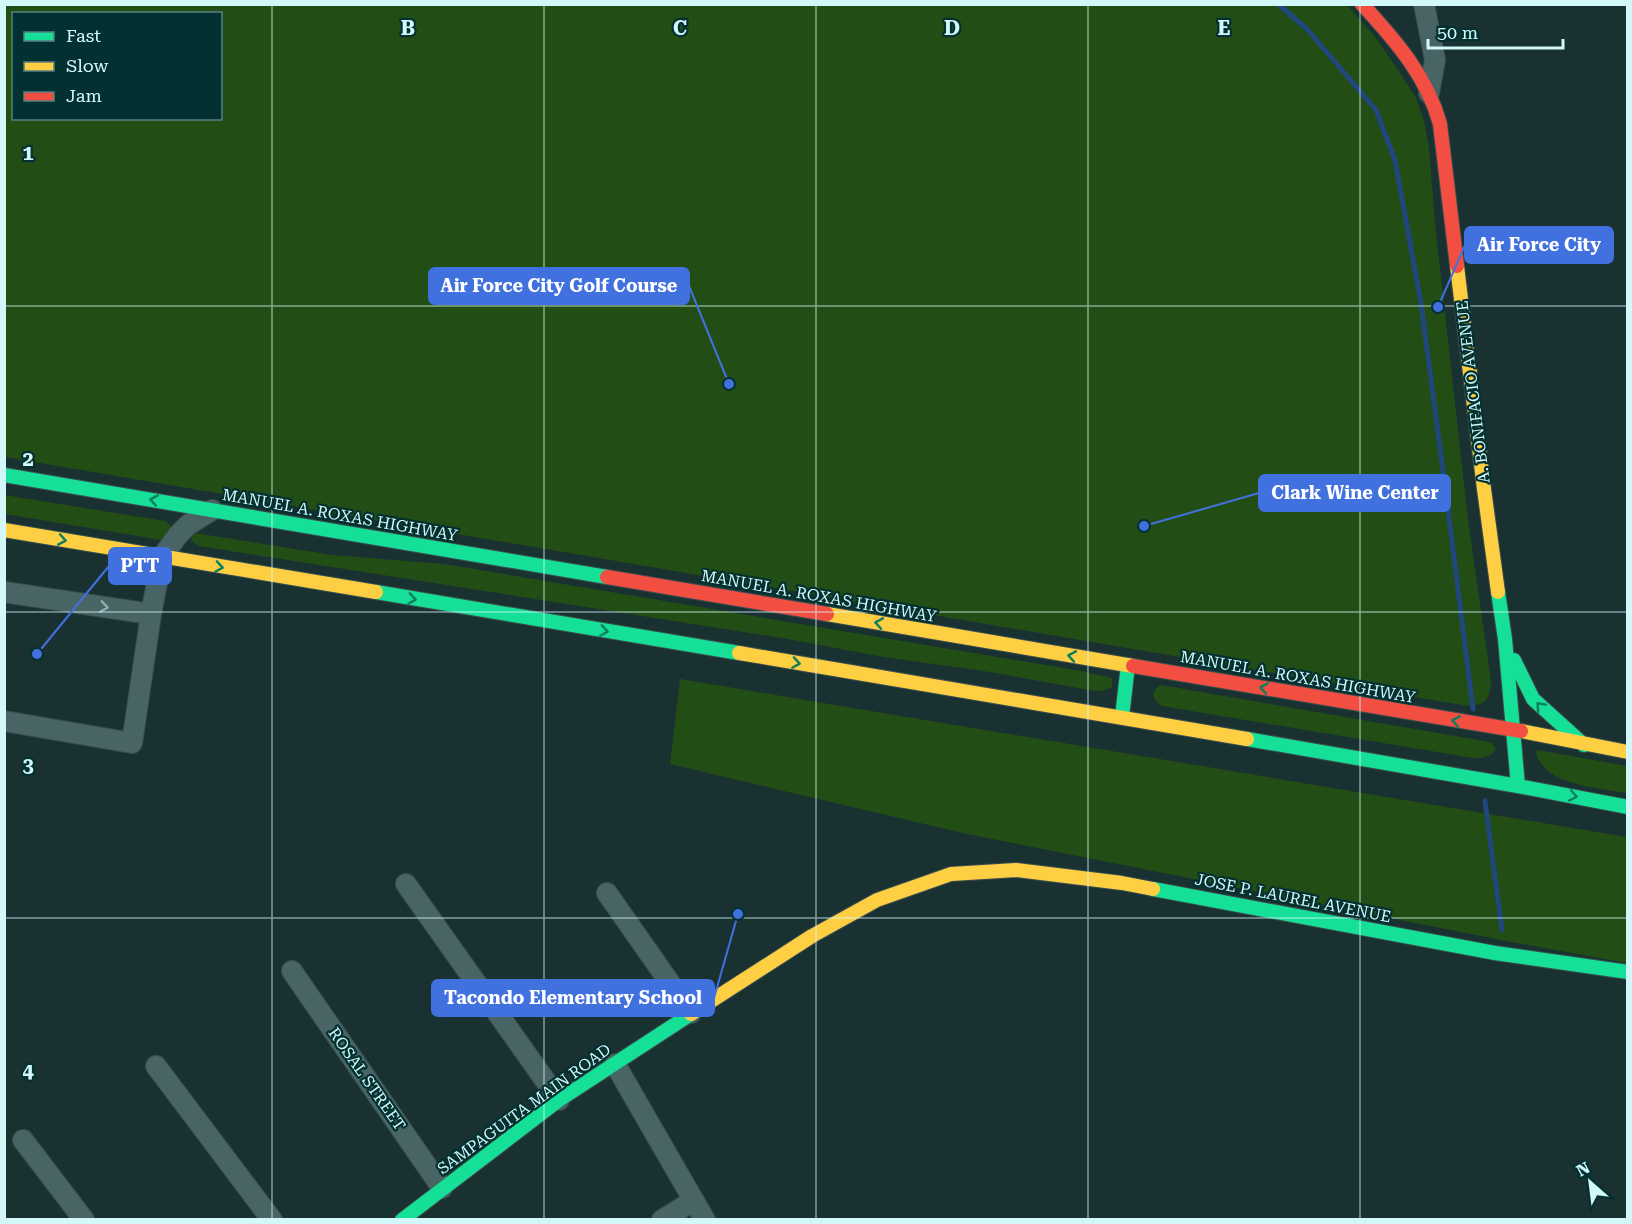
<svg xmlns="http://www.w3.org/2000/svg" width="1632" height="1224" viewBox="0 0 1632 1224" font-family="'Roboto Serif',serif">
  <rect width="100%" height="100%" fill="#1a3132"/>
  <path fill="#224e15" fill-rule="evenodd" d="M4 5H1347L1376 38 1400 73 1416 98 1424 121 1429 148 1435 224 1468 520 1491 681C1490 699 1486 705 1468 706L5 457ZM14 14H220V118H14Z
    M4 495 165 521 171 526 173 530 162 540 5 514Z
    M195 533 332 555 444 564 1081 671 1112 678V687L1102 691H1095L990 672 884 657 782 638 199 546 191 541 192 535Z
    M680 679 1627 837V963L1506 941 967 834 670 764Z
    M1161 685 1484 741 1491 743 1496 748C1492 758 1481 758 1473 758L1162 706C1152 700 1150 691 1161 685Z
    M1537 750 1627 766V793C1604 789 1565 786 1547 770 1542 766 1539 760 1536 754Z"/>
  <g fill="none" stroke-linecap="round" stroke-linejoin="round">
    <path stroke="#20477e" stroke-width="5" d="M1278 4 1307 29 1376 110 1395 160 1421 303 1444 479
      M1448 509 1473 709
      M1485 801 1502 930"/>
    <g stroke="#3a4e4f" stroke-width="22">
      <path id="street" d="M1424 4 1435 60 1429 93
        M4 592 151 614
        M4 721 132 743 151 614 162 557 178 535 188 525 212 510
        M406 884 559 1100
        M607 893 691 1013
        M292 971 442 1188
        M615 1064 705 1220
        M156 1066 272 1220
        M23 1140 84 1220
        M662 1220 693 1201"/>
    </g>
    <g stroke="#3a4e4f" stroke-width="16">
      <path id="fast" d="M4 475 607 577
        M376 592 739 653
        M1498 592 1505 639 1518 786
        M1514 660 1533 699 1584 745
        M1122 717 1128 665
        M1247 739 1518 786 1628 807
        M1153 889 1495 953 1628 972
        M402 1220 559 1100 691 1014"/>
    </g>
    <g stroke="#3a4e4f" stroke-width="16">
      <path id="slow" d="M1457 266 1484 489 1498 592
        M4 530 376 592
        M827 614 1133 666
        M739 653 1247 739
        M1521 731 1628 752
        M691 1014 812 936 877 900 951 874 1016 870 1122 883 1153 889"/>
    </g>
    <g stroke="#3a4e4f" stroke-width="16">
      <path id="jam" d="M1362 4C1395 40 1427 76 1440 124L1457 266
        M607 577 827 614
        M1133 666 1521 731"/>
    </g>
    <use href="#street" stroke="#496465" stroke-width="20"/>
    <use href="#fast" stroke="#16e098" stroke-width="14"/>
    <use href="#slow" stroke="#ffcf43" stroke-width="14"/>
    <use href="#jam" stroke="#f24e42" stroke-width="14"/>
  </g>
  <defs><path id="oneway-chevron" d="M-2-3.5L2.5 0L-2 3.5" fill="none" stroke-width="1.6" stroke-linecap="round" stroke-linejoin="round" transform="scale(1.5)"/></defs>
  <g stroke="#0c7f5f">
    <use href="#oneway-chevron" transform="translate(154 500) rotate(-170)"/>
    <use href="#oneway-chevron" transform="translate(62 540) rotate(10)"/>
    <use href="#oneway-chevron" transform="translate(219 567) rotate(9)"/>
    <use href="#oneway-chevron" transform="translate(412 599) rotate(9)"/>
    <use href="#oneway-chevron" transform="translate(879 623) rotate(-170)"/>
    <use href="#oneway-chevron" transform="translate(604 631) rotate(9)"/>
    <use href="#oneway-chevron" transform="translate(1072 656) rotate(-170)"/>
    <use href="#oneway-chevron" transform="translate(796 663) rotate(9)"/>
    <use href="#oneway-chevron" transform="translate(1264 688) rotate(-170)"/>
    <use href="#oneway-chevron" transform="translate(1540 706) rotate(-133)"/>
    <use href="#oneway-chevron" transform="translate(1456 721) rotate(-170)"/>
    <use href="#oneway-chevron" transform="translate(1573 796) rotate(11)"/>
  </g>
  <use stroke="#8eaeaf" href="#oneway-chevron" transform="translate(104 607) rotate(8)"/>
  <path fill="none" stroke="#d3f8f9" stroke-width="1.5" stroke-opacity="0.55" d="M272 4V1220M544 4V1220M816 4V1220M1088 4V1220M1360 4V1220M4 306H1628M4 612H1628M4 918H1628"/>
  <g text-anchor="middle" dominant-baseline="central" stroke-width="4.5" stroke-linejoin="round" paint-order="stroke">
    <g font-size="16" fill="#d3f8f9" stroke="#033031">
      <text transform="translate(1473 392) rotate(-97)">A. BONIFACIO AVENUE</text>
      <text transform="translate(340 515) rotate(10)">MANUEL A. ROXAS HIGHWAY</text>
      <text transform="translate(819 596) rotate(10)">MANUEL A. ROXAS HIGHWAY</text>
      <text transform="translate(1298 677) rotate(10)">MANUEL A. ROXAS HIGHWAY</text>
      <text transform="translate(1293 898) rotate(11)">JOSE P. LAUREL AVENUE</text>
      <text transform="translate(367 1079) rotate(55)">ROSAL STREET</text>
      <text transform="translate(524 1109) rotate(-36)">SAMPAGUITA MAIN ROAD</text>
    </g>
  </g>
  <g font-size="20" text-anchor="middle" font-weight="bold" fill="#d3f8f9" stroke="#033031" stroke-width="4.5" stroke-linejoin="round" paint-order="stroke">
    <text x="408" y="35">B</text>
    <text x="680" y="35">C</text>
    <text x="952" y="35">D</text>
    <text x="1224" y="35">E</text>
    <text x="28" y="160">1</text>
    <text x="28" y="466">2</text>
    <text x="28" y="772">3</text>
    <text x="28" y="1078">4</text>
  </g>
  <path fill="none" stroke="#4170df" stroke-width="2" d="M1438 307L1465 245M729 384L689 286M1144 526L1259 493M37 654L109 566M738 914L714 998"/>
  <g fill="#4170df" stroke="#033031" stroke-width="2">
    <circle cx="1438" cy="307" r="6"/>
    <circle cx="729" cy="384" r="6"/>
    <circle cx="1144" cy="526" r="6"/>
    <circle cx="37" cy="654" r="6"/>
    <circle cx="738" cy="914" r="6"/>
  </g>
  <g fill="#4170df" stroke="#4170df" stroke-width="2">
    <rect x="1465" y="227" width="148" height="36" rx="6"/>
    <rect x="429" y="268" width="260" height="36" rx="6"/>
    <rect x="1259" y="475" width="191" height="36" rx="6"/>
    <rect x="109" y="548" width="62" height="36" rx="6"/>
    <rect x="432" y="980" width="282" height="36" rx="6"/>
  </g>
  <g font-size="18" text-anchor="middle" font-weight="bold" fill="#fff">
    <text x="1539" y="251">Air Force City</text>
    <text x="559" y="292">Air Force City Golf Course</text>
    <text x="1355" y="499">Clark Wine Center</text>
    <text x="140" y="572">PTT</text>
    <text x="573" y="1004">Tacondo Elementary School</text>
  </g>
  <rect width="1632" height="1224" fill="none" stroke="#d3f8f9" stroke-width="12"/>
  <rect x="12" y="12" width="210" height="108" fill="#033031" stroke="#568081" stroke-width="1.5"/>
  <rect x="24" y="32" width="30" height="9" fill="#16e098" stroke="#568081" stroke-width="1.5"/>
  <text x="66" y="42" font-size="18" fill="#d3f8f9">Fast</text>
  <rect x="24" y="62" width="30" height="9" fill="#ffcf43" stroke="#568081" stroke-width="1.5"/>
  <text x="66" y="72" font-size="18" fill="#d3f8f9">Slow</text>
  <rect x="24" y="92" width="30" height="9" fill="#f24e42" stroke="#568081" stroke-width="1.5"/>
  <text x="66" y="102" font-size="18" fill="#d3f8f9">Jam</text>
  <g transform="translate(1590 1182) rotate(332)" stroke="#033031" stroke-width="4.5" paint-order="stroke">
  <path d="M0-4.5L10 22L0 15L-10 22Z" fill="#d3f8f9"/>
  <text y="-9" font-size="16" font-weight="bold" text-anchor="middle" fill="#d3f8f9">N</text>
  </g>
  <path d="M1428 39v9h135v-9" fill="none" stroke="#d3f8f9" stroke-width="3"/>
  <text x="1437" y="39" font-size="18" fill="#d3f8f9" stroke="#033031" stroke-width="4.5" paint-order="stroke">50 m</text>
</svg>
